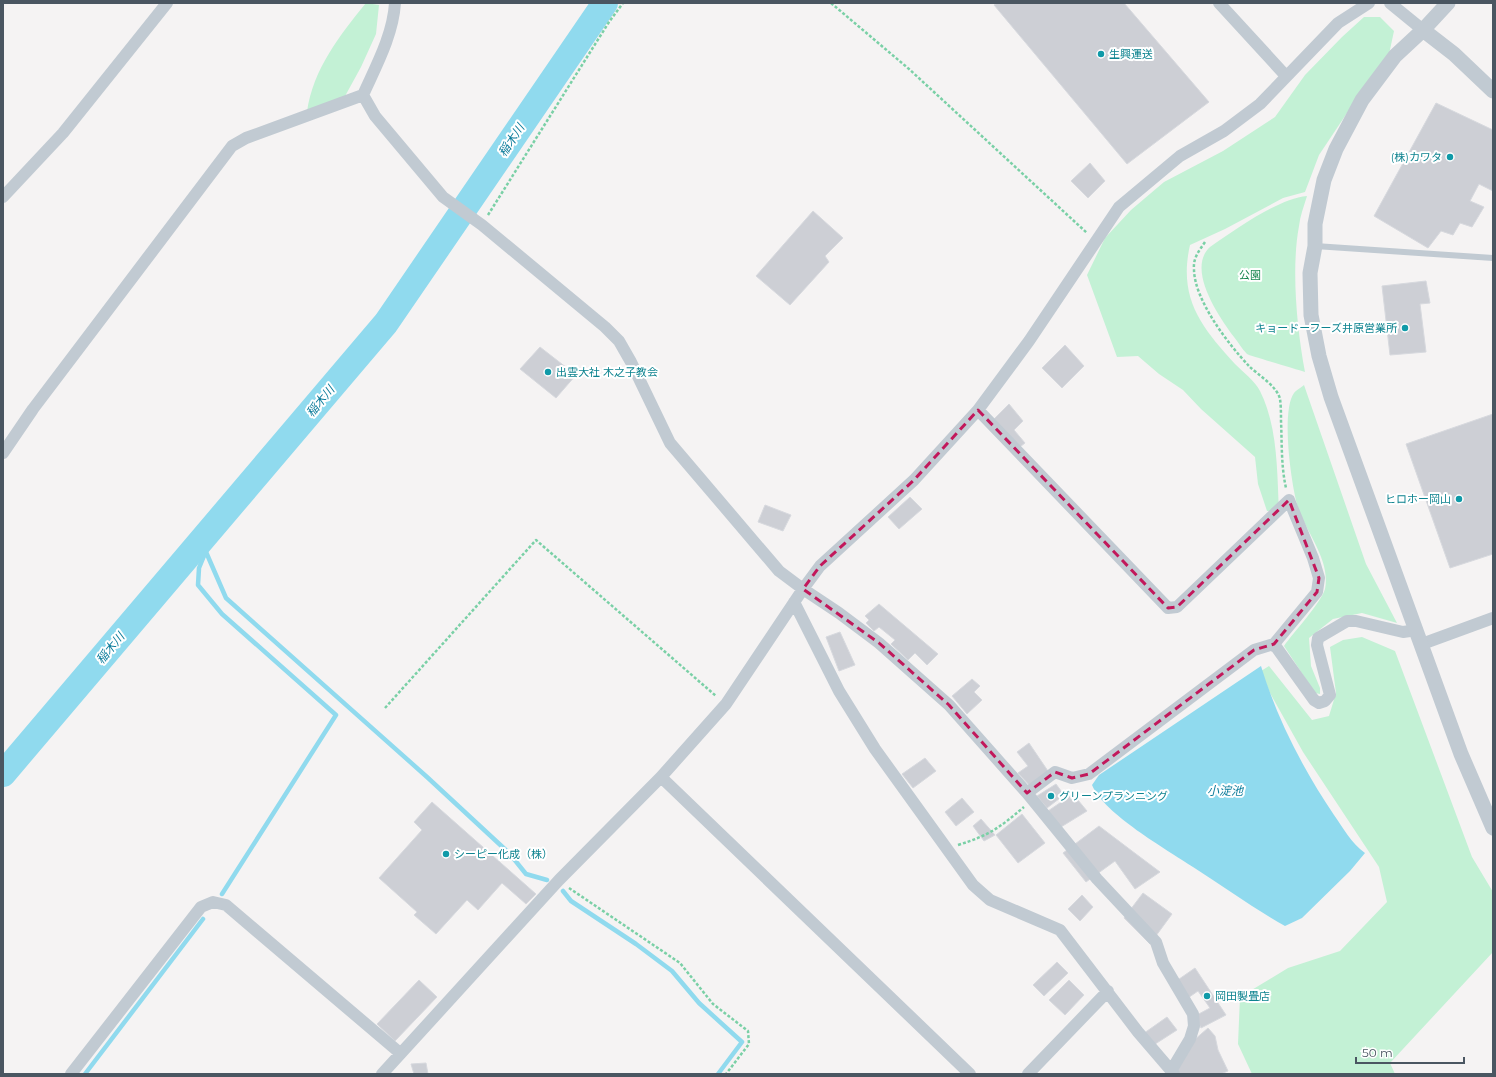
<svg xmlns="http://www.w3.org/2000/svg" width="1496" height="1077" viewBox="0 0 1496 1077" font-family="Montserrat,'Noto Sans JP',sans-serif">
  <rect width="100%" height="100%" fill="#f5f3f3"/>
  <path fill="#c3f1d5" d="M366 3 379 5 376 34 361 67 344 98 307 112C313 69 340 35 366 3Z
    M1364 17H1380L1394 31 1388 59 1355 101 1319 155 1305 192 1283 198 1225 229 1190 245C1178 298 1201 327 1235 364 1243 372 1255 381 1260 391 1278 427 1277 472 1279 511H1267L1258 484 1255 457 1201 409 1183 390 1159 374 1138 356 1117 357 1087 275 1105 238 1131 210 1164 182 1223 151 1275 117 1305 75 1342 37Z
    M1307 196C1304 206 1300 216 1299 226 1291 269 1297 329 1305 372 1297 369 1250 356 1247 354 1242 349 1238 342 1234 337 1219 317 1186 269 1210 247 1235 230 1277 199 1307 196Z
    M1304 385 1366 564 1397 623 1362 613 1333 619 1309 638 1311 666 1320 688V694L1315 693 1284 646C1293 633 1321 603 1325 589 1331 559 1305 532 1297 504 1291 482 1281 411 1294 393 1296 390 1301 388 1304 385Z
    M1362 637 1395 651 1472 857 1493 892V952L1390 1063 1395 1074H1252L1238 1044 1240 997 1288 968 1340 951 1387 902 1379 867 1303 752 1270 693 1261 671 1269 666 1312 720 1329 716 1336 693 1330 647 1343 640Z"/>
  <path fill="#90daee" d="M1261 666C1277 719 1303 769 1334 815 1344 829 1351 843 1365 853L1350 871 1302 918 1285 926C1253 908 1224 887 1193 867 1166 849 1104 814 1092 785L1099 775Z"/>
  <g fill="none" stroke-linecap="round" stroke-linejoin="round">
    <path stroke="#90daee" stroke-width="4.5" d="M218 522 199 568 198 585 222 614 336 715 222 894
      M206 552 226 598 427 777 509 853 526 874 547 880
      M563 891 571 901 636 944 672 971 699 1003 742 1042 718 1074
      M85 1074 203 919"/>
    <path stroke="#90daee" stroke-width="26" d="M3 774 386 323 605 3"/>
  </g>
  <path fill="#cdcfd5" stroke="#d7d9de" d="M997 3H1124L1209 102 1127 164 994 5Z
    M1436 103 1493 130V191L1479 184 1470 201 1484 207 1472 227 1460 223 1453 235 1441 231 1428 248 1374 216Z
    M1090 163 1105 181 1088 198 1071 181Z
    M813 211 843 238 825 256 829 262 790 305 756 276Z
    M1426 281 1430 303 1420 304 1426 352 1390 355 1382 286Z
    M1065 345 1084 366 1062 388 1042 368Z
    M540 347 576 375 556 398 520 369Z
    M1009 404 1023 421 1014 430 1025 443 1016 450 991 422Z
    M1493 414V554L1450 568 1406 444Z
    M910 497 922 509 899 529 888 517Z
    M765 505 791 515 783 531 758 522Z
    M879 604 938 654 927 665 915 653 908 660 891 644 895 640 879 627 874 631 866 623 869 620 865 616Z
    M840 632 855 665 839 671 826 637Z
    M972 679 980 686 974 692 982 700 967 714 952 696Z
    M1029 743 1050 774 1030 786 1018 773 1028 766 1017 752Z
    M925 758 936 771 913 788 902 774Z
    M1056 784 1064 795 1047 808 1037 796Z
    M1073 794 1087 811 1061 827 1048 811Z
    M962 798 974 812 956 826 945 812Z
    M432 802 536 894 526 904 502 883 478 910 467 900 436 934 414 915 417 912 379 878 422 830 414 822Z
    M1022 814 1045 843 1018 863 996 835Z
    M981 819 995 835 984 841 973 826Z
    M1099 826 1132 851 1160 872 1135 889 1115 861 1086 882 1063 853Z
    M1143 893 1172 914 1150 944 1124 918Z
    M1082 895 1093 907 1080 921 1068 909Z
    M1057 962 1068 973 1044 996 1033 985Z
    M1195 968 1226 1015 1201 1028 1195 1016 1210 1008 1198 991 1185 1000 1172 984Z
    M419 980 437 997 395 1041 377 1024Z
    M1069 980 1084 995 1065 1015 1049 1000Z
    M1167 1017 1177 1030 1149 1048 1140 1036Z
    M1208 1028 1215 1036 1218 1050 1228 1071 1221 1074H1179L1175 1069 1193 1041Z
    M426 1063 428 1074H414L411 1064Z"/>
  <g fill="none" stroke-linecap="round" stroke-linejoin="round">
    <path stroke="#7ad0a6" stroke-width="2.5" stroke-dasharray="3 2" stroke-linecap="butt" d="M831 3 909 69 1087 233
      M488 215 609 22 623 3
      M1205 242C1199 251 1193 258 1194 269 1194 300 1229 345 1249 366 1258 375 1277 386 1280 399 1281 406 1281 414 1281 421 1282 443 1281 466 1286 488
      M385 708 536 540 716 696
      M958 845C990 835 999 828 1024 807
      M569 888 680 963 713 1004 748 1031 749 1044 726 1074"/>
    <path stroke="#c1cad2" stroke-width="6" d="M1315 246 1493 258"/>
    <path stroke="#c1cad2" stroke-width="12" d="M1219 3 1286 76
      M1390 3 1423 30
      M363 95 375 116 443 197 482 225 605 327 619 341 631 362 670 443 779 571 803 589 839 613 879 643 949 705 1027 793 1097 879 1156 942 1163 963 1193 1014 1194 1026 1190 1039 1171 1071
      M3 197 63 133 167 3
      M978 410 1168 608 1177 607 1289 500 1313 558 1319 578 1317 592 1274 644 1254 650 1089 774 1072 778 1055 772 1027 793
      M3 453 33 409 232 146 246 138 363 95C376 66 393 35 395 3
      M794 602 839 691 875 749 973 885 990 900 1060 930 1138 1032 1174 1074
      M1274 644 1314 700 1319 703 1325 701 1330 695 1317 645 1318 638 1347 621H1356L1403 632 1417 630
      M1422 644 1493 618
      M661 777 970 1074
      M71 1074 201 907 213 902 226 905 400 1053
      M382 1074 559 880 661 777 726 704 803 589 820 566 914 480 978 410 1029 341 1119 207 1180 156 1224 131 1260 104 1338 23 1369 3
      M1028 1074 1108 991"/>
    <path stroke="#c1cad2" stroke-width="15" d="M1448 3 1423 30 1395 56 1362 100 1336 149 1324 180 1315 224V246L1310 273 1311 315 1319 356 1331 397 1461 754 1493 828
      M1423 30 1454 54 1493 91"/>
  </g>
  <path fill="none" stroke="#c2185b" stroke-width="3" stroke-dasharray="8 5" stroke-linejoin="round" d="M978 410 1168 608 1177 607 1289 500 1319 578 1317 592 1274 644 1254 650 1089 774 1072 778 1055 772 1027 793 949 705 879 643 803 589 820 566 914 480Z"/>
  <g fill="#0f9aa8" stroke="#fff" stroke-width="1.5">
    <circle cx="1101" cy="54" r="4"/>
    <circle cx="1450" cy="157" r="4"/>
    <circle cx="1405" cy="328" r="4"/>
    <circle cx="548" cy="372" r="4"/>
    <circle cx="1459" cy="499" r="4"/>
    <circle cx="1051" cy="796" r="4"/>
    <circle cx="446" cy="854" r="4"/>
    <circle cx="1207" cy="996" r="4"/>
  </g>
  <g text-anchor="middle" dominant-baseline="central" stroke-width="4" stroke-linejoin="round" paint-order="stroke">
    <g font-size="11" fill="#0d838f" stroke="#fff" text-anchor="start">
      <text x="1109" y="54">生興運送</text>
      <text x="1442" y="157" text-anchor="end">(株)カワタ</text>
      <text x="1397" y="328" text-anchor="end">キョードーフーズ井原営業所</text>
      <text x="556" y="372">出雲大社 木之子教会</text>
      <text x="1451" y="499" text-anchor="end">ヒロホー岡山</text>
      <text x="1059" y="796">グリーンプランニング</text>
      <text x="454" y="854">シーピー化成（株）</text>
      <text x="1215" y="996">岡田製畳店</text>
    </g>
    <g font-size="11" fill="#17864f" stroke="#fff">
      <text x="1250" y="275">公園</text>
    </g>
    <g font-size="12" font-style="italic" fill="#0c7c9b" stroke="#fff">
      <text transform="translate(511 140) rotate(-56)">稲木川</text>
      <text transform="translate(320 401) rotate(-50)">稲木川</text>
      <text transform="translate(110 648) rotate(-50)">稲木川</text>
      <text x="1225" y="790">小淀池</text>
    </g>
  </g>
  <rect width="1496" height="1077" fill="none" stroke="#4a5661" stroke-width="8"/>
  <path d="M1356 1057v6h108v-6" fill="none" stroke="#4a5661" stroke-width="2"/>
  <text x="1362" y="1057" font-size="12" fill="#4a5661" stroke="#ffffff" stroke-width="3" paint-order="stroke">50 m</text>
</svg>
